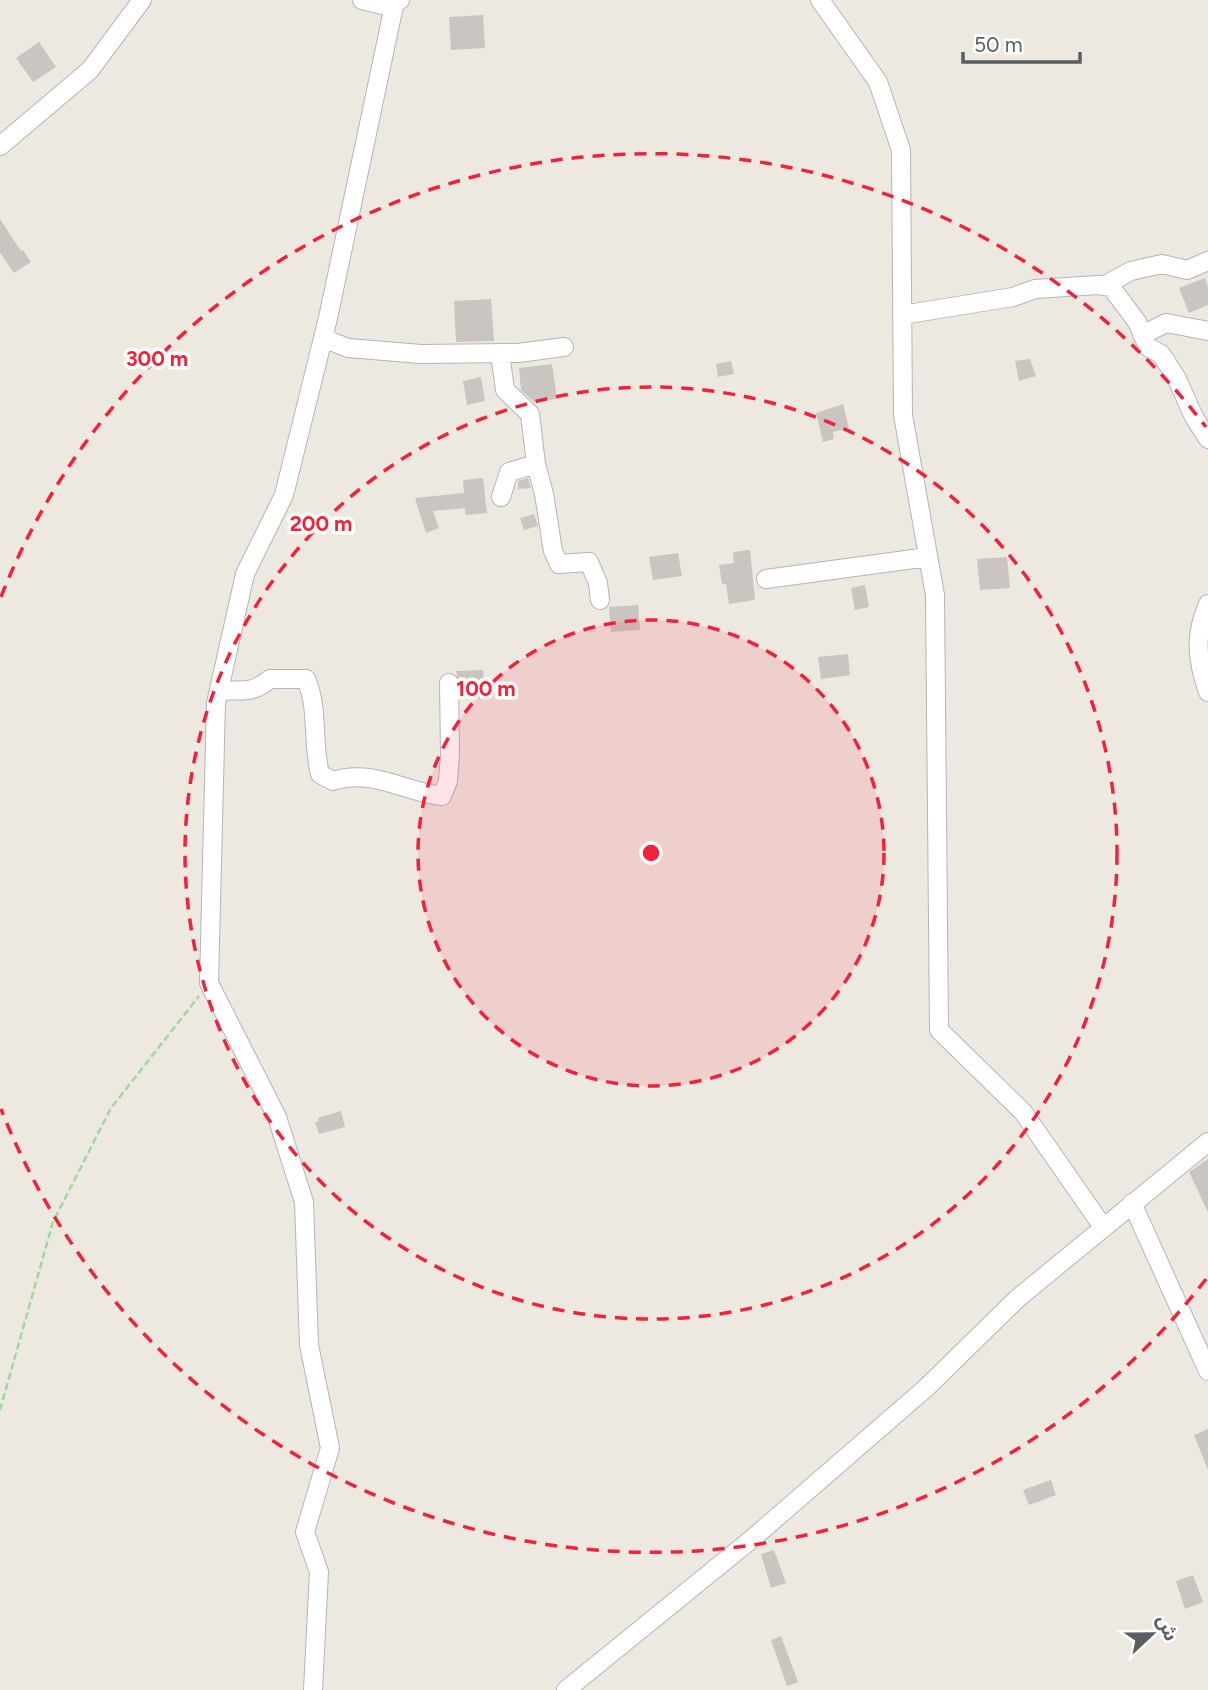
<svg xmlns="http://www.w3.org/2000/svg" width="1208" height="1690" viewBox="0 0 1208 1690" font-family="Figtree,'Noto Sans Arabic',sans-serif">
  <rect width="100%" height="100%" fill="#ede8e0"/>
  <path fill="#cac5c0" d="M483 15 485 48 451 50 449 17Z
    M39 42 56 67 33 82 16 58Z
    M0 219 21 251 23 250 31 262 14 273 0 253Z
    M1205 278 1208 287V305L1189 313 1179 288Z
    M491 299 494 341 456 342 454 301Z
    M1030 359 1036 376 1019 381 1015 361Z
    M731 361 734 374 718 377 716 364Z
    M552 364 557 399 534 402 521 390 519 368Z
    M481 377 485 401 467 405 463 381Z
    M843 404 849 428 833 432 834 439 823 442 816 413Z
    M483 478 487 513 466 515 465 508 433 511 439 528 426 533 415 498 464 493 463 480Z
    M528 478 531 488 518 489V481Z
    M534 514 538 526 524 530 520 518Z
    M750 550 755 600 729 604 726 584H722L719 565 734 563 733 552Z
    M678 553 682 576 653 580 649 557Z
    M1007 557 1010 588 980 590 977 559Z
    M865 585 869 607 855 610 851 588Z
    M638 605 640 630 611 632 609 607Z
    M848 654 850 675 821 679 818 657Z
    M483 670 484 688 460 689 456 671Z
    M341 1111 345 1127 319 1134 315 1122 319 1121 318 1118Z
    M1208 1159V1212L1189 1172Z
    M1208 1429V1468H1207L1194 1435Z
    M1051 1480 1056 1495 1029 1505 1023 1490Z
    M774 1550 786 1583 771 1588 761 1554Z
    M1193 1575 1203 1602 1185 1609 1176 1581Z
    M781 1636 798 1682 787 1686 771 1640Z"/>
  <g fill="none" stroke-linecap="round" stroke-linejoin="round">
    <g stroke="#b2b6b9" stroke-width="20">
      <path id="minor" d="M362 0 382 5 400 0
        M820 0 878 82 901 150 903 415 935 595 939 1030 1023 1112 1103 1227
        M0 146 90 70 142 0
        M1103 286 1131 271 1162 264 1187 270 1208 261
        M902 315 1013 297 1035 289 1098 285 1111 287 1137 322 1148 347 1161 354 1176 377 1194 417 1208 439
        M1142 335 1166 323 1208 331
        M323 338 348 348 421 354 518 353 564 347
        M500 353 505 390 530 414 536 464 509 472 501 497
        M536 464 544 494 553 551 559 564 589 562 598 583 600 600
        M766 579 928 557
        M1208 604C1194 636 1197 660 1208 692
        M219 691C241 689 251 695 270 679H306C319 708 312 744 320 774L333 781C372 768 404 792 442 796L448 781 450 754 449 683
        M1132 1203 1208 1371
        M313 1690 319 1572 305 1532 330 1448 309 1345 304 1202 277 1117 209 983 216 703 245 574 284 495 328 318 395 1
        M566 1690 753 1538 926 1388 1018 1298 1208 1142"/>
    </g>
    <path stroke="#9dd9a1" stroke-width="2.5" stroke-dasharray="7 3.5" stroke-linecap="butt" d="M0 1410 53 1222 111 1108 199 996"/>
    <use href="#minor" stroke="#fff" stroke-width="18"/>
  </g>
  <circle cx="651" cy="853" r="233" fill="#f3213a" fill-opacity=".12"/>
  <g fill="none" stroke="#f3213a" stroke-width="3.5" stroke-dasharray="12 9">
    <circle cx="651" cy="853" r="233"/>
    <circle cx="651" cy="853" r="466"/>
    <path d="M1206 1279A699 699 0 0 1 1 1109M1 597A699 699 0 0 1 1206 427"/>
  </g>
  <circle cx="651" cy="853" r="10" fill="#f3213a" stroke="#fff" stroke-width="3.5"/>
  <g font-size="21" text-anchor="middle" font-weight="bold" fill="#f3213a" stroke="#fff" stroke-width="7" stroke-linejoin="round" paint-order="stroke">
    <text x="157" y="366">300 m</text>
    <text x="321" y="531">200 m</text>
    <text x="486" y="696">100 m</text>
  </g>
  <g transform="translate(1152 1634) rotate(68)" stroke="#ffffff" stroke-width="5" paint-order="stroke">
  <path d="M0-5L12 26L0 18L-12 26Z" fill="#595f63"/>
  <text y="-10" font-size="19" font-weight="bold" text-anchor="middle" fill="#595f63">ش</text>
  </g>
  <path d="M963 52v10h117v-10" fill="none" stroke="#595f63" stroke-width="3.5"/>
  <text x="974" y="52" font-size="21" fill="#595f63" stroke="#ffffff" stroke-width="5" paint-order="stroke">50 m</text>
</svg>
